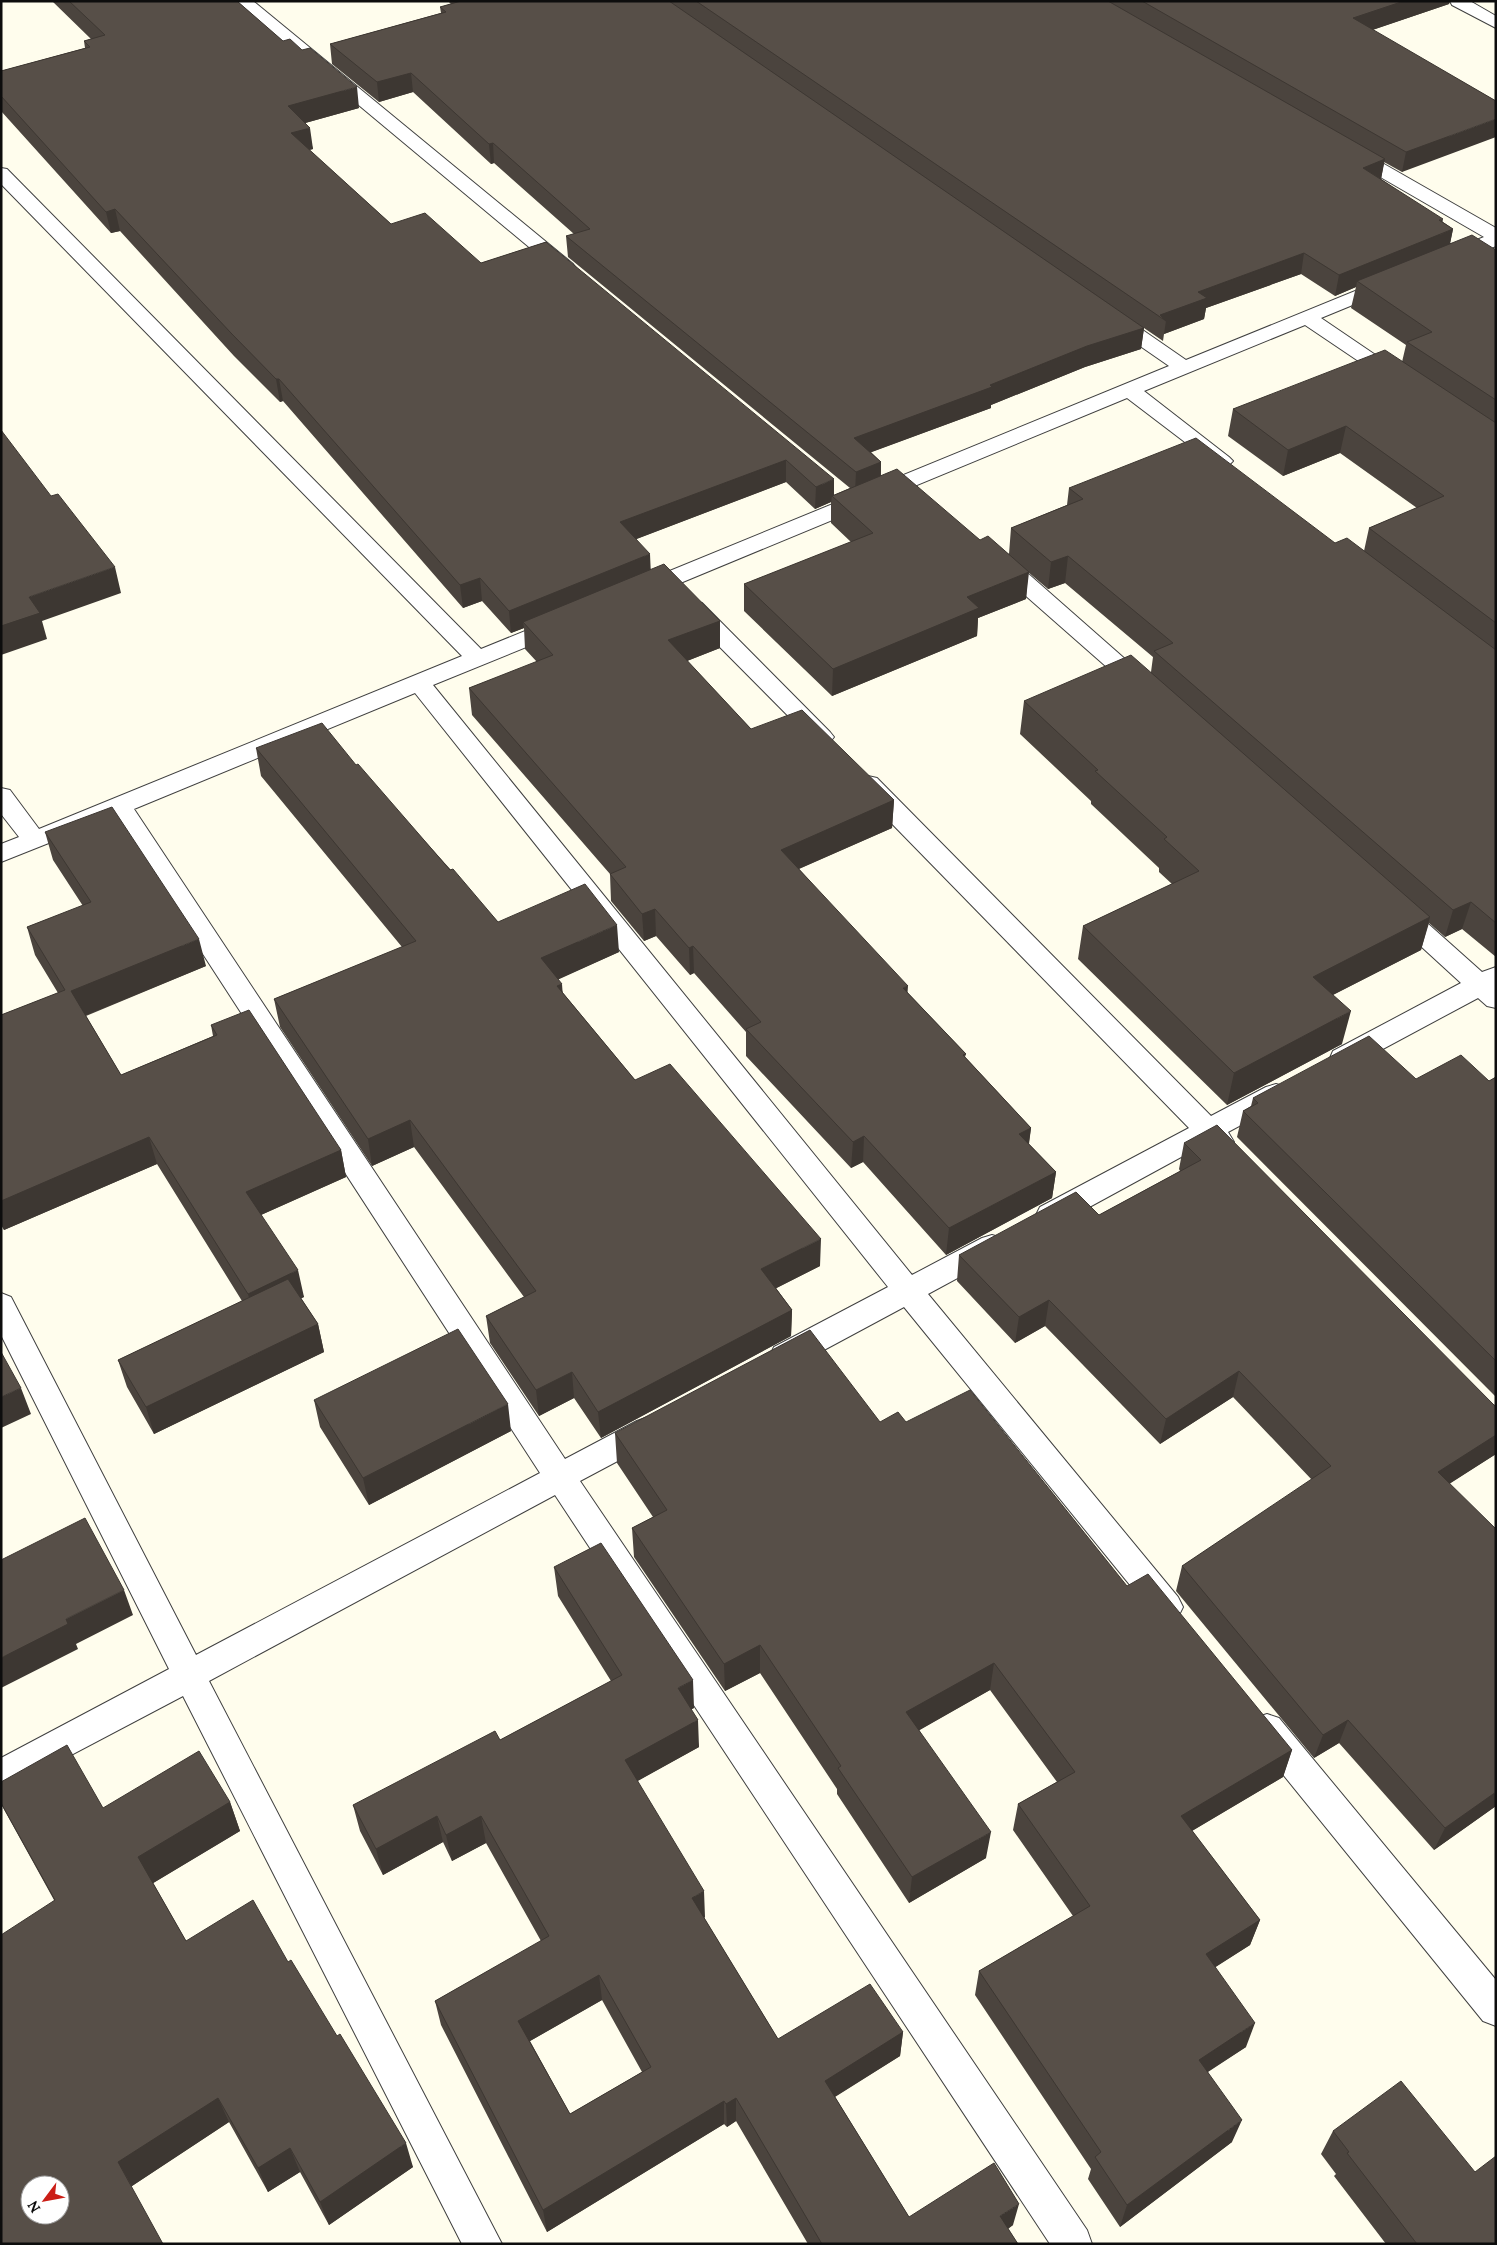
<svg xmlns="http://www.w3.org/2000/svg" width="1497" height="2245" viewBox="0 0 1497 2245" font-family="Lora,serif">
  <rect width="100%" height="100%" fill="#fffded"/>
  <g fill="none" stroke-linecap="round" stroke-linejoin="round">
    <g stroke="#404040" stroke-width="2">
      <path id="minor" d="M234 1H253L573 264 576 268 573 272 566 274 559 272Z
        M1450 1H1470L1496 16V28L1452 5Z
        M1350 147 1356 148 1496 228V246C1481 252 1461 265 1445 261L1442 257 1445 253 1484 237 1344 156 1341 152 1344 148Z
        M1 168 7 169 481 649 552 620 560 618 568 620 571 625 568 630 433 685 912 1275 982 1238 992 1235 1002 1238 1006 1246 1002 1254 928 1294 1178 1597 1183 1607 1178 1617 1167 1621 1156 1617 904 1307 796 1365 785 1368 774 1365 770 1356 774 1347 888 1287 415 693 134 809 565 1459 637 1421 648 1417 659 1421 663 1430 659 1439 580 1481 1087 2230 1092 2244H1050L555 1495 209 1681 502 2244H462L183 1696 1 1792V1758L169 1669 1 1335V1293L11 1297 196 1655 540 1473 114 817 1 862V844L19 837 1 814V788L10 790 39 829 462 656 1 184Z
        M1387 278 1394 280 1397 284 1394 288 1321 318 1405 375 1408 379 1405 383 1398 385 1391 383 1305 325 1144 391 1229 457 1233 461 1229 465 1222 467 1215 465 1127 398 649 596 641 598 633 596 630 591 633 586 1169 366 1104 321 1101 317 1104 313 1111 311 1118 313 1186 360Z
        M1000 554 1008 556 1150 681 1154 686 1150 691 1142 693 1134 691 992 566 989 561 992 556Z
        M694 601 702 603 830 732 834 737 830 742 822 745 814 742 686 613 683 608 686 603Z
        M868 776 877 778 1211 1116 1266 1087 1276 1084 1286 1087 1290 1094 1286 1101 1228 1132 1234 1142 1230 1149C1220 1153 1213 1152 1205 1144L1060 1223 1050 1226 1040 1223 1036 1215 1040 1207 1189 1128 859 790 856 784 859 778Z
        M1398 902 1407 905 1482 972 1496 967V1008L1487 1006 1478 998 1353 1065 1343 1068 1333 1065 1330 1058 1333 1051 1461 983 1389 917 1385 911 1389 905Z
        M1267 1714 1279 1718 1496 1980V2026L1483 2021 1255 1740 1250 1729 1255 1718Z"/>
    </g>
    <use href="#minor" fill="#fff" fill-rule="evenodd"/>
  </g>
  <path fill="#4b443e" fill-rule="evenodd" d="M52 1H237L359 108 305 123 313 149 309 150 391 224 481 263 546 242 834 495 850 488 568 257 566 236 574 234 494 163 491 164 413 92 379 102 332 64 330 44 441 13 440 7 451 4 448 1H1450L1449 4 1372 30 1496 101 1402 172 1384 162 1381 179 1453 229 1450 243 1496 250V957L1462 929 1445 937 1429 923 1421 950 1333 995 1342 1044 1227 1105 1078 959 1083 926 1172 884 1159 872V868L1091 804V801L1020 734 1024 701 1151 672 1153 657 1065 583 1048 589 1028 572 1026 599 978 618 977 636 832 696 744 611V584L851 542 831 523V502L815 509 786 482 636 539 651 570 720 621V648L687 661 751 729 894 800 892 828 799 869 908 993 966 1054 965 1057 1031 1128 1029 1144 1056 1172 1052 1198 946 1255 863 1162 851 1168 746 1056V1032L694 973 690 975 656 936 644 941 611 901 610 874 472 715 469 688 537 662 525 649 524 628 511 633 482 601 463 608 283 401 280 402 234 356 120 231 111 233 1 111V71L85 48 84 41 91 39ZM1301 274 1335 296 1356 287 1351 308 1406 345 1402 362 1233 409 1228 436 1283 476 1340 453 1417 508 1369 528 1364 551 1335 543 1069 488 1067 505 1011 528 1009 554 980 540 881 476V462L871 452 991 408V405L1085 367 1141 349 1144 328 1163 341 1164 334 1204 319 1206 308Z
    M256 748 356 765 498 922 619 952 558 979 563 993 635 1080 820 1266 776 1288 792 1310 791 1336 601 1438 574 1398 539 1416 490 1343 486 1316 524 1297 414 1147 372 1166 280 1027 274 999 402 947 261 776Z
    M45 832 206 966 86 1016 121 1075 213 1036 211 1025 341 1150 346 1177 261 1215 304 1297 301 1298 318 1324 324 1352 154 1434 127 1387 118 1360 242 1301 157 1164 4 1230 1 1225V1015L58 993 35 955 27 927 83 906 53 860Z
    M1496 1077V1397L1237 1137 1243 1111 1251 1106 1253 1098 1416 1079 1489 1081Z
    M1184 1143 1494 1405 1496 1406V1454L1450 1483 1496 1806 1434 1850 1339 1743 1314 1758 1176 1591 1182 1566 1312 1480 1233 1397 1160 1444 1045 1326 1015 1343 957 1281 959 1255 1099 1215 1180 1171 1179 1169Z
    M314 1400 511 1431 369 1505 320 1427Z
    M880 1422H906L1127 1586 1292 1750 1283 1777 1192 1831 1260 1920 1250 1945 1215 1967 1246 2047 1208 2072 1232 2142 1120 2227 1088 2179 1091 2169 975 1995 979 1971 1073 1916 1013 1830 1018 1804 1057 1782 990 1690 919 1730 986 1858 909 1903 837 1794V1789L760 1673 725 1691 634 1557 632 1528 653 1517 617 1463 615 1433Z
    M554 1567 694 1708 691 1709 699 1747 637 1781 705 1917 704 1918 778 2039 903 2032 900 2056 835 2097 909 2217 1013 2225 1008 2229 1018 2244H808L736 2121 727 2127 724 2124 547 2232 441 2025 435 2001 541 1941 486 1843 452 1861 443 1842 383 1875 360 1831 353 1805 500 1740 611 1681 558 1596ZM602 2000 642 2072 570 2114 530 2041Z
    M1 1782 103 1808 230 1802 240 1831 153 1883 186 1941 288 1962 413 2167 329 2225 300 2172 268 2192 229 2122 132 2186 1 2244 54 1900 1 1804Z
    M1333 2131 1475 2172 1496 2244H1386L1334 2176 1336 2174 1321 2154Z"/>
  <path fill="#3d3732" d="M1404 1H1450L1449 4 1349 38 1353 18Z
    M411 73 413 92 379 102 377 82Z
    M357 87 359 108 291 127 288 106Z
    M1496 119V137L1402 172 1406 152Z
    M310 128 313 149 294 154 291 133Z
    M493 143 494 163 491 164 489 144Z
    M1385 159 1381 179 1363 168Z
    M115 209 120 231 111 233 106 212Z
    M1443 219 1440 235 1453 229 1449 249 1357 281 1356 287 1335 296 1339 275Z
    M1304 253 1301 274 1206 308 1204 319 1164 334 1166 321 1160 315 1198 292Z
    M1144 328 1141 349 1085 367 991 405V408L853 459 854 438 990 385 1087 346Z
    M276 379H279L283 401 280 402Z
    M1346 426 1340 453 1283 476 1288 450Z
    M786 460V482L621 545 620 522Z
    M881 462 880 483 855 493 856 472Z
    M834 479V498L832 496 831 502 815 509 816 487Z
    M650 554 651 576 523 622 524 628 511 633 509 611Z
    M1068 556 1065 583 1048 589 1051 562Z
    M115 567 121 593 42 621 47 639 1 655V626L29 597Z
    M1029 572 1026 599 978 618 977 636 832 696 833 669 967 597Z
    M480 578 482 601 463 608 460 585Z
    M720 621V648L669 668 668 640Z
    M894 800 892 828 780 877 781 850Z
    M1471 902 1462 929 1445 937 1453 910Z
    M655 909 656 936 644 941 642 914Z
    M1430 917 1421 950 1305 1009 1313 977Z
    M617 925 619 952 544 986 541 958Z
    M199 939 206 966 79 1018 71 991Z
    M693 946 694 973 690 975 689 948Z
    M562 984 564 1012 557 986Z
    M908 986 906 1013 903 988Z
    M1351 1011 1342 1044 1227 1105 1234 1073Z
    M410 1120 414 1147 372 1166 368 1139Z
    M1031 1128 1027 1155 1019 1134Z
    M864 1136 863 1162 851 1168 853 1142Z
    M149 1137 157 1164 4 1230 1 1222V1201Z
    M341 1150 346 1177 252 1219 246 1192Z
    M1056 1172 1052 1198 946 1255 949 1228Z
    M821 1239 820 1266 761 1296V1269Z
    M298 1270 304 1297 255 1321 248 1294Z
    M1049 1300 1045 1326 1015 1343 1019 1317Z
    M792 1310 791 1336 601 1438 598 1412Z
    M318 1324 324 1352 154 1434 146 1407Z
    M1239 1371 1233 1397 1160 1444 1166 1419Z
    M572 1372 574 1398 539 1416 536 1390Z
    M21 1388 31 1414 1 1428V1397Z
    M508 1404 511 1431 369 1505 363 1478Z
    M1496 1435V1454L1429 1497 1438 1472Z
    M124 1590 133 1615 76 1644 78 1649 1 1688V1658L66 1619Z
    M760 1645V1673L725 1691 724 1664Z
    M994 1663 990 1690 904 1739 906 1712Z
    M693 1680 694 1708 679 1716 678 1688Z
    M698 1720 699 1747 627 1787 625 1760Z
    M1348 1720 1339 1743 1314 1758 1323 1735Z
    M1292 1750 1283 1777 1173 1842 1181 1816Z
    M1496 1792V1806L1434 1850 1445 1828Z
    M230 1802 240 1831 150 1885 138 1857Z
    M437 1816 443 1842 383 1875 376 1849Z
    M481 1816 486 1843 452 1861 446 1835Z
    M991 1832 986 1858 909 1903 912 1877Z
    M704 1891 705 1917 693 1924 692 1898Z
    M1260 1920 1250 1945 1197 1979 1206 1954Z
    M599 1975 602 2000 523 2045 518 2021Z
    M1255 2023 1246 2047 1190 2083 1199 2060Z
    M903 2032 900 2056 823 2104 825 2081Z
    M218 2098 229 2122 132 2186 118 2162Z
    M736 2098V2121L727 2127 726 2104Z
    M724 2101V2124L547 2232 543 2210Z
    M1242 2120 1232 2142 1120 2227 1127 2205Z
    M406 2143 413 2167 329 2225 320 2202Z
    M290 2148 300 2172 268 2192 258 2168Z
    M1019 2204 1013 2225 995 2237 1000 2216Z"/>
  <path fill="#574f48" stroke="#3d3732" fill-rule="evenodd" d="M69 1H237L283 41 290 39 302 50 310 48 357 87 288 106 310 128 291 133 391 224 425 213 481 263 546 242 834 479 816 487 786 460 620 522 650 554 509 611 480 578 460 585 279 379H276L231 333 115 209 106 212 1 96V71L90 47 84 41 105 35Z
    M461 1H669L1144 328 1087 346 990 385 992 387 854 438 881 462 856 472 566 236 590 229 493 143 489 144 411 73 377 82 330 44 446 12 440 7Z
    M696 1H1108L1385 159 1363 168 1443 219 1439 220 1453 229 1339 275 1304 253 1198 292 1207 298 1160 315 1166 321Z
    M1142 1H1404L1353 18 1496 101V119L1406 152Z
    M1472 235 1496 250V400L1407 342 1432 332 1357 281Z
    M1385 350 1496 423V623L1369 528 1444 496 1346 426 1288 450 1233 409Z
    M1 430 51 496 58 494 115 567 29 597 40 613 1 626Z
    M1196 438 1335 543 1347 538 1496 650V923L1471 902 1453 910 1154 651 1173 643 1068 556 1051 562 1011 528 1083 499 1069 488Z
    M897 469 980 540 988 536 1029 572 967 597 979 608 833 669 744 584 873 533 832 496Z
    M664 564 720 621 668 640 751 729 802 710 894 800 781 850 908 986 903 988 966 1054 963 1055 1031 1128 1019 1134 1056 1172 949 1228 864 1136 853 1142 746 1029 761 1022 693 946 689 948 655 909 642 914 610 874 626 867 469 688 553 655 523 622Z
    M1131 655 1430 917 1313 977 1351 1011 1234 1073 1083 926 1199 871 1164 839 1167 837 1095 771 1098 770 1024 701Z
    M322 723 356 765 358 764 450 870 453 869 498 922 585 884 617 925 541 958 562 984 557 986 635 1080 670 1064 821 1239 761 1269 792 1310 598 1412 572 1372 536 1390 486 1316 536 1291 410 1120 368 1139 274 999 416 941 256 748Z
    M112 807 199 939 71 991 121 1075 217 1035 211 1025 249 1010 341 1150 246 1192 298 1270 248 1294 149 1137 1 1201V1015L65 990 27 927 91 902 45 832Z
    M1369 1036 1416 1079 1461 1055 1489 1081 1496 1077V1361L1243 1111 1258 1103 1253 1098Z
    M1217 1125 1494 1405 1496 1406V1435L1438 1472 1496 1529V1792L1445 1828 1348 1720 1323 1735 1182 1566 1331 1466 1239 1371 1166 1419 1049 1300 1019 1317 959 1255 1076 1192 1099 1215 1201 1160 1184 1143Z
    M288 1279 318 1324 146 1407 118 1360Z
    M458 1329 508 1404 363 1478 314 1400Z
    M810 1330 880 1422 898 1412 906 1422 970 1390 1127 1586 1148 1574 1292 1750 1181 1816 1260 1920 1206 1954 1255 2023 1199 2060 1242 2120 1127 2205 1095 2157 1101 2152 979 1971 1090 1906 1018 1804 1075 1772 994 1663 906 1712 991 1832 912 1877 838 1768 841 1766 760 1645 724 1664 632 1528 667 1510 615 1433Z
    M1 1352 21 1388 1 1397Z
    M85 1518 124 1590 66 1619 68 1624 1 1658V1560Z
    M601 1543 693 1680 678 1688 698 1720 625 1760 704 1891 692 1898 778 2039 870 1984 903 2032 825 2081 909 2217 994 2163 1019 2204 1000 2216 1018 2244H822L736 2098 726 2104 724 2101 543 2210 435 2001 549 1936 481 1816 446 1835 437 1816 376 1849 353 1805 495 1731 500 1740 622 1675 554 1567ZM599 1975 651 2067 570 2114 518 2021Z
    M67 1745 103 1808 199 1751 230 1802 138 1857 186 1941 253 1900 288 1962 291 1960 337 2036 340 2034 406 2143 320 2202 290 2148 258 2168 218 2098 118 2162 163 2244H1V1935L55 1900 1 1803V1782ZM30 2185H60V2215H30Z
    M1401 2081 1475 2172 1496 2156V2244H1417L1347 2153 1349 2152 1333 2131Z"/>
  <rect width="1497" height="2245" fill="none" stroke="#0d0d0d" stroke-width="5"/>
  <g transform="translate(45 2200) rotate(238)"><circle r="24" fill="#ffffff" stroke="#9e9e9e"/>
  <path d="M0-4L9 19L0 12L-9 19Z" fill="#cb1e17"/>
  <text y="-8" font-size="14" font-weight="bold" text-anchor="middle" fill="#0d0d0d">N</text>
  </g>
</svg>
